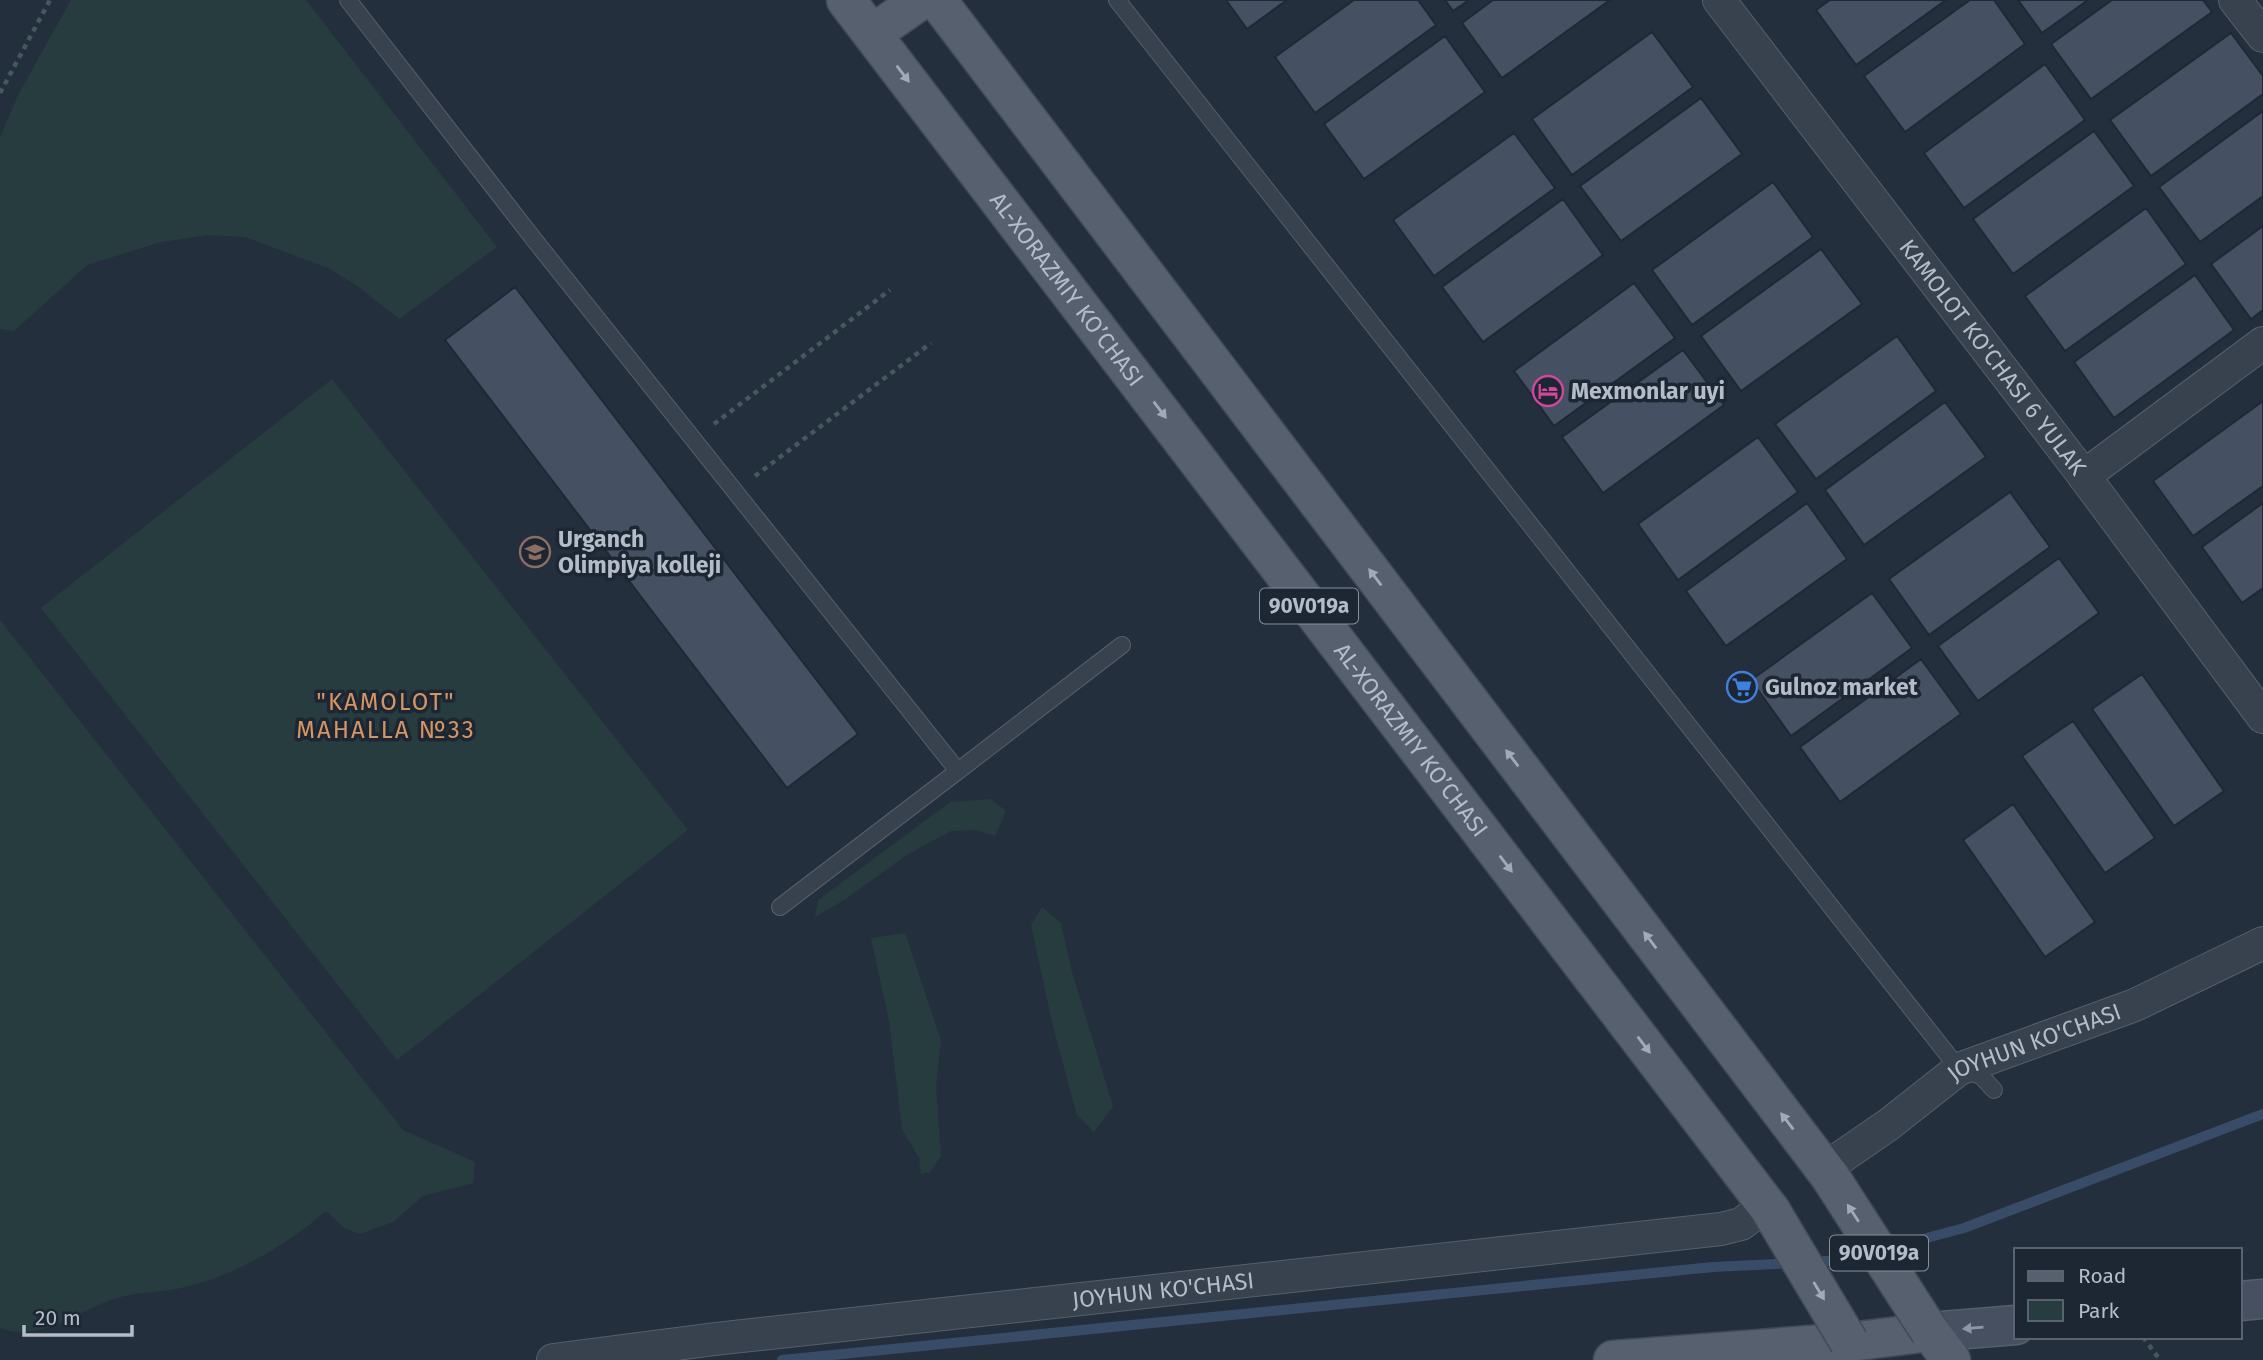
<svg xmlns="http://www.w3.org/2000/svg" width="2263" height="1360" viewBox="0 0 2263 1360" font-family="'Fira Sans',sans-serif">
  <rect width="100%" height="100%" fill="#242f3e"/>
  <path fill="#263c3f" d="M71 0H306L497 247 399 319 359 287 328 268 245 237 209 235 161 242 87 265 14 331 0 329V137L19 93Z
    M332 379 688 830 397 1060 41 608Z
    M0 620 403 1130 475 1162 473 1183 423 1196 393 1222 360 1234 344 1228 326 1211C287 1245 236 1275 185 1287 161 1293 135 1291 111 1300 76 1312 38 1343 0 1328Z
    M991 799 1006 811 995 836 976 830 951 831 905 856 846 899 815 917 818 900 950 802Z
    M1042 907 1061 923 1072 972 1113 1106 1094 1132 1077 1115 1053 1027 1031 925Z
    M905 933 941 1041 936 1086 941 1156 930 1172 921 1174 919 1158 902 1129 889 1021 871 938Z"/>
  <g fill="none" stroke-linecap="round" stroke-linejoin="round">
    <path stroke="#394c67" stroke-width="10" d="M1885 1249 1964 1228 2263 1114
      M1809 1262 1844 1260 1869 1253
      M782 1360 1713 1267 1793 1263"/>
  </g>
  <path fill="#455162" stroke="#1f2835" stroke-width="2" d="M1226 0H1287L1247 29Z
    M1354 0H1418L1436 25 1315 113 1275 57Z
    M1445 0H1469L1453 11Z
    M1493 0H1610L1502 78 1462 23Z
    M1830 0H1946L1856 65 1816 10Z
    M1970 0H1994L2025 44 1905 132 1864 76Z
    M2018 0H2088L2042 33Z
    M2112 0H2203L2212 12 2091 99 2051 44Z
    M1652 32 1693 87 1572 175 1532 119Z
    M2231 33 2263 76V94L2151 176 2110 120Z
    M1445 36 1485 92 1364 179 1324 124Z
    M2045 64 2085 120 1964 208 1924 153Z
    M1701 98 1742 154 1621 241 1580 186Z
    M2263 111V196L2200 242 2159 187Z
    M2094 131 2134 186 2013 274 1973 219Z
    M1514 133 1555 188 1434 276 1393 220Z
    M1773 182 1813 237 1692 325 1652 270Z
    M1563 199 1603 255 1483 342 1442 287Z
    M2146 208 2186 264 2065 351 2025 296Z
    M2263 226V310L2251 319 2211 264Z
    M1821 249 1862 304 1741 391 1701 336Z
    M2195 275 2234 330 2114 418 2074 362Z
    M1634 283 1675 338 1554 426 1514 371Z
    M515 287 858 734 787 788 445 340Z
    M1897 336 1936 391 1816 479 1775 424Z
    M1683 350 1724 405 1603 493 1562 437Z
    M2263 401V486L2193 536 2153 481Z
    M1945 402 1986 457 1864 545 1825 490Z
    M1758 437 1798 492 1678 580 1638 524Z
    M2010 492 2050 547 1929 635 1889 579Z
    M1807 503 1847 559 1726 646 1686 591Z
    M2263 503V588L2242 603 2202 547Z
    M2059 558 2099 613 1978 701 1938 646Z
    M1872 593 1912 648 1791 736 1751 680Z
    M1921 659 1961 714 1840 802 1800 747Z
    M2142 674 2224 791 2174 826 2092 709Z
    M2073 721 2155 838 2105 873 2022 756Z
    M2013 804 2095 922 2045 957 1963 840Z"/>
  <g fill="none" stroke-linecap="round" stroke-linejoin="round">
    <g stroke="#565f6c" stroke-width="18">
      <path id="lane" d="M348 0 536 242 958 771 1122 645
        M1117 0 1959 1069 1981 1076 1994 1090
        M780 907 958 771"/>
    </g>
    <g stroke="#565f6c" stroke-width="34">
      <g id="street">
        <path id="s1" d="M1719 0 2084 476 2263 717"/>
        <path d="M2235 0 2263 36"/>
        <path d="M2084 476 2263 343"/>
        <path id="s2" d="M1824 1169 1888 1125 1959 1069 2135 1005 2263 943"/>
        <path id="s3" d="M553 1360 715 1339 1721 1229 1741 1224 1767 1205"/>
      </g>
    </g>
    <g stroke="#565f6c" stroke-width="41">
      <path id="secondary" d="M2240 1301 2263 1299
        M1930 1332 2016 1325"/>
    </g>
    <g stroke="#414a57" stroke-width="41">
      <g id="primary">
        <path id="s4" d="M846 0 1771 1211"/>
        <path d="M937 0 1829 1175"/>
        <path d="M872 34 921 0"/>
        <path d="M1613 1360 1849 1342 1930 1332 1951 1360"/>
      </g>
    </g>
    <path stroke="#44595c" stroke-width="4.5" stroke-dasharray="5 5" stroke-linecap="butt" d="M0 93 50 0
      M714 424 890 290
      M755 476 931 343
      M2143 1337 2160 1360"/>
    <use href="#lane" stroke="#38414e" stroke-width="16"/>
    <use href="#street" stroke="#38414e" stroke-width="32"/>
    <use href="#secondary" stroke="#465061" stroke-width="38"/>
    <use href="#primary" stroke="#56606e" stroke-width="38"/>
    <g stroke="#414a57" stroke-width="41" stroke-linecap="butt">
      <path id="primary-bridge" d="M1829 1175 1930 1332
        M1771 1211 1849 1342"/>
    </g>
    <use href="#primary-bridge" stroke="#56606e" stroke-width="38"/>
  </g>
  <defs><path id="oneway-solid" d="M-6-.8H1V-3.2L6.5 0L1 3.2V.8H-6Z" transform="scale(1.75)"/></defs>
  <g fill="#a1aab7">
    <use href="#oneway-solid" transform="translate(903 74) rotate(53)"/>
    <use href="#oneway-solid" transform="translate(1160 410) rotate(53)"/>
    <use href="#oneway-solid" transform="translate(1375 577) rotate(-127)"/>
    <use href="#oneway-solid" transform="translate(1512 758) rotate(-127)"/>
    <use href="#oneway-solid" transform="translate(1506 864) rotate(53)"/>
    <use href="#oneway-solid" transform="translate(1650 940) rotate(-127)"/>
    <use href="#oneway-solid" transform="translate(1644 1045) rotate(53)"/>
    <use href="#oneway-solid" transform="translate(1787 1121) rotate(-127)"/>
    <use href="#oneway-solid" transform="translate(1853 1213) rotate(-123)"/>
    <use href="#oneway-solid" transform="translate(1819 1291) rotate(59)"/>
  </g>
  <use fill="#8e96a5" href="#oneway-solid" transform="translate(1973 1328) rotate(175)"/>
  <defs>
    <g id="hotel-ring" transform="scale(1.575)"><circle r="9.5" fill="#1d2633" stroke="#d1479c" stroke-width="1.5"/><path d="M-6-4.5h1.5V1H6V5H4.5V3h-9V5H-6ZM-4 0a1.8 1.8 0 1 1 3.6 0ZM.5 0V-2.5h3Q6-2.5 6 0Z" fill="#d1479c"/></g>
    <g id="university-ring" transform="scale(1.575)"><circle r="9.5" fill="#1d2633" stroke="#8d6e63" stroke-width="1.5"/><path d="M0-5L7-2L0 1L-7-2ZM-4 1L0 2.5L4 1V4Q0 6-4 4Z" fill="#8d6e63"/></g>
    <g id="supermarket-ring" transform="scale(1.575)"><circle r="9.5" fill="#1d2633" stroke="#3f7fe0" stroke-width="1.5"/><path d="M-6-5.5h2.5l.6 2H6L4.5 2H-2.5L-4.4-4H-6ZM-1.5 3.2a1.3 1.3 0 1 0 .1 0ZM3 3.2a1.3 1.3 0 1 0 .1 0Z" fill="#3f7fe0"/></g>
  </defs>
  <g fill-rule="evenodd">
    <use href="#hotel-ring" x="1548" y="391"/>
    <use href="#university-ring" x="535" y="552"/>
    <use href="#supermarket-ring" x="1742" y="687"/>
  </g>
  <g text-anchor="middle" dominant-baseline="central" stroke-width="7" stroke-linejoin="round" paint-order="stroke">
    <g fill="#1d2633" stroke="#878f9c" stroke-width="2">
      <rect x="1260" y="588.5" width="98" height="35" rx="5"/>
      <rect x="1830" y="1235.5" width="98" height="35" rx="5"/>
    </g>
    <g font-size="21" font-weight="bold" fill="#b4bcc9">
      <text x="1309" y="606">90V019a</text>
      <text x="1879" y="1253">90V019a</text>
    </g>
    <g font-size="23" fill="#b4bcc9" stroke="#1d2633">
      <text stroke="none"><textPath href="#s4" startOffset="364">AL-XORAZMIY KO’CHASI</textPath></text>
      <text stroke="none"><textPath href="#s1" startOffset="450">KAMOLOT KO'CHASI 6 YULAK</textPath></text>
      <text stroke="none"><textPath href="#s4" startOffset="931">AL-XORAZMIY KO’CHASI</textPath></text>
      <text stroke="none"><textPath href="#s2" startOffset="248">JOYHUN KO'CHASI</textPath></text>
      <text stroke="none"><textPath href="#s3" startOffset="614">JOYHUN KO'CHASI</textPath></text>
    </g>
    <g font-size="23" font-weight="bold" fill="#b4bcc9" stroke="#1d2633" text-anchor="start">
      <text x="1571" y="391">Mexmonlar uyi</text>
      <text x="558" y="539">Urganch<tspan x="558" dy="26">Olimpiya kolleji</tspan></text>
      <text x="1765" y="687">Gulnoz market</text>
    </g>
    <g font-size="24" letter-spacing="2" fill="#d59563" stroke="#1d2633">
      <text x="386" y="702">"KAMOLOT"<tspan x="386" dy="28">MAHALLA №33</tspan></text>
    </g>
  </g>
  <rect x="2014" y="1248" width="228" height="91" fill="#1d2633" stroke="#59626f" stroke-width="2"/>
  <rect x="2028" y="1271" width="35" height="10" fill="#56606e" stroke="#59626f" stroke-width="2"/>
  <text x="2078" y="1283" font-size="21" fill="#b4bcc9">Road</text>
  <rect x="2028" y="1300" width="35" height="21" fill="#263c3f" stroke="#59626f" stroke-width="2"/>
  <text x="2078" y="1318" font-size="21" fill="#b4bcc9">Park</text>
  <path d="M24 1325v10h108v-10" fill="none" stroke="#b4bcc9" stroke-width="3.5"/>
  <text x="35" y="1325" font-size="21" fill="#b4bcc9" stroke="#1d2633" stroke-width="5" paint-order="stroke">20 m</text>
</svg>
